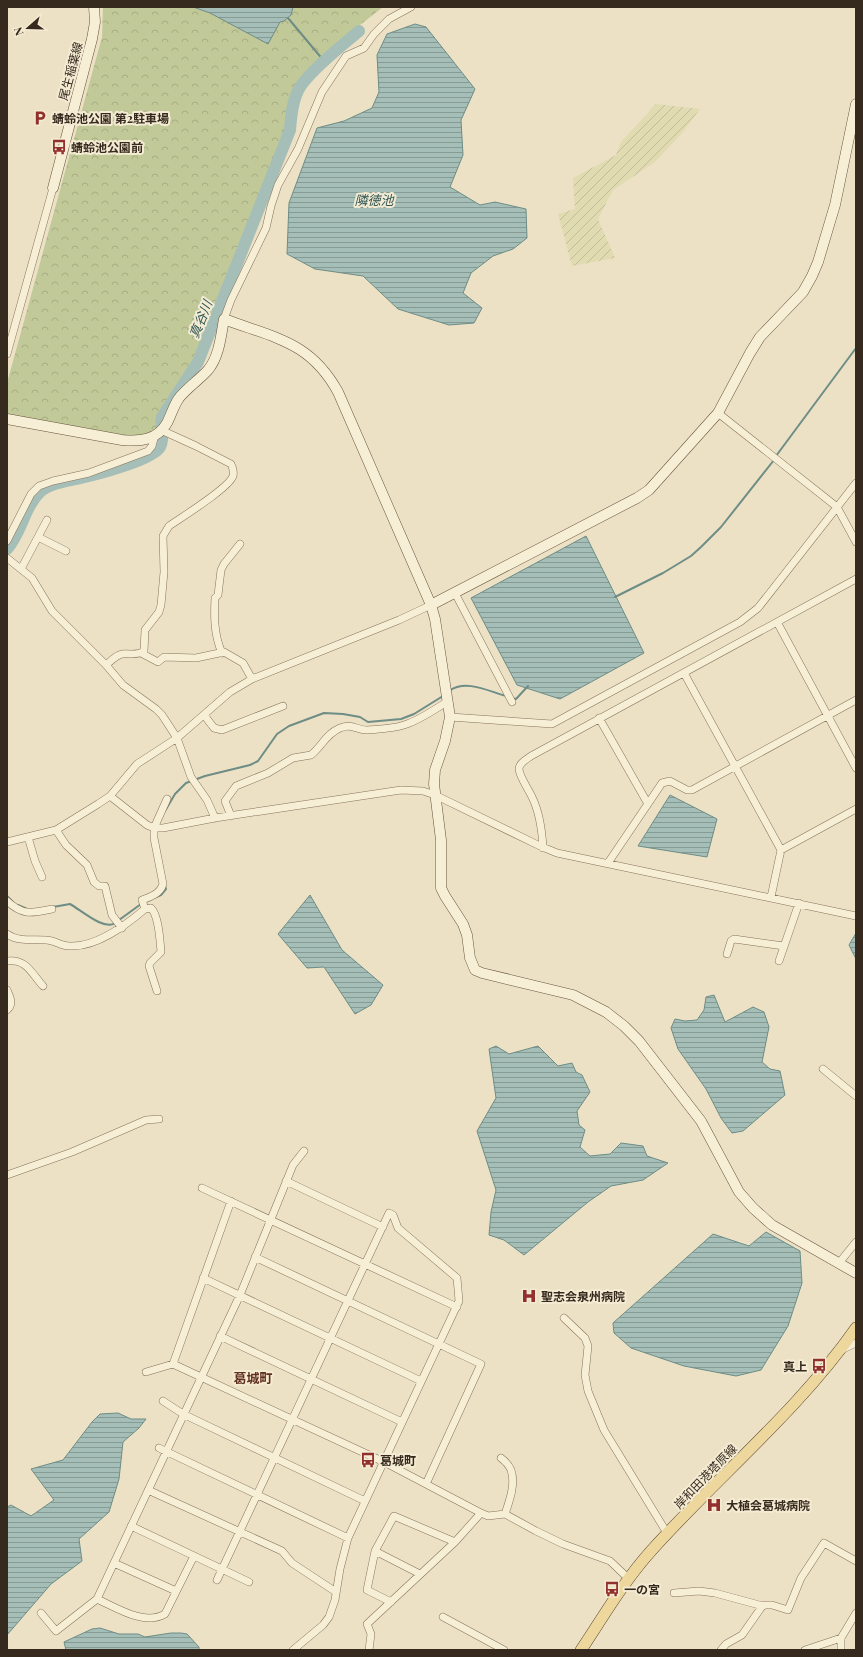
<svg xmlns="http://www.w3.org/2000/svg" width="863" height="1657" viewBox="0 0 863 1657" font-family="'Playfair Display','Noto Sans JP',serif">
  <defs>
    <pattern id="farmland-furrows" width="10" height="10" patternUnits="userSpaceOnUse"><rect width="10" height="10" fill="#e1dbb1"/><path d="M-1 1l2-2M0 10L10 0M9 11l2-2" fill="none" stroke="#c2bc98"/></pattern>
    <pattern id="park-crowns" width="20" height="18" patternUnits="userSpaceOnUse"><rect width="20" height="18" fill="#c2c998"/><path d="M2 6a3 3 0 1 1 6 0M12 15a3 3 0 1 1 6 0" fill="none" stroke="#a7ad83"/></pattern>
    <pattern id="water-rules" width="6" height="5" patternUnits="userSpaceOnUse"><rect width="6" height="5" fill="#a5bfb8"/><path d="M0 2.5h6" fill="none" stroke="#879b95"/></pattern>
  </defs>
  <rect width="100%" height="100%" fill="#ece1c4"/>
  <path fill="url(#farmland-furrows)" d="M656 104 700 109 683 132 655 162 613 190 598 219 615 258 572 266 558 214 575 209 573 178 616 155 621 142Z"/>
  <path fill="url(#park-crowns)" d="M103 7H383C359 26 308 63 295 90 290 102 289 117 288 130L196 361 163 410 160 416 158 427 153 432 136 438 7 417V383L102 37Z"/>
  <path fill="url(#water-rules)" stroke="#6d8d86" d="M193 7H293L291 15 284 21 280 22 268 44 210 13Z
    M415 24 426 27 475 89 461 120 463 155 450 187 480 205 495 202 526 209 527 238 513 249 493 256 471 273 463 293 482 308 474 323 449 325 398 309 363 276 315 269 287 254 289 203 317 128 344 121 372 108 379 92 377 55 387 34Z
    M586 536 644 653 560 699 517 685 471 598Z
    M670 795 717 819 707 857 638 846Z
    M310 895 342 950 383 985 371 1005 355 1014 324 967 307 968 278 934Z
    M856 933V959L849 945Z
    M714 995 725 1022 753 1007 764 1012 769 1027 762 1062 770 1069 780 1071 785 1095 743 1131 732 1133 721 1118 706 1089 678 1049 671 1028 675 1019 685 1021 697 1020 704 1010 706 997Z
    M496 1046 509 1054 538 1046 558 1066 572 1063 576 1072 582 1075 590 1092 577 1111 579 1125 585 1130 580 1147 590 1156 610 1154 621 1143 643 1146 647 1156 668 1163 643 1180 611 1186 588 1202 524 1255 504 1240 489 1235 491 1212 496 1190 477 1131 496 1098 489 1049Z
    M766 1232 800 1251 802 1283 788 1326 761 1370 736 1376 684 1366 631 1348 614 1333 613 1323 713 1234 749 1246Z
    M118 1413 131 1419H146L139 1428 123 1442 119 1479 109 1512 79 1539 82 1561 51 1584 7 1635V1507L11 1505 31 1516 54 1500 31 1469 63 1460 92 1422 100 1414Z
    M100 1628 119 1634H138L145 1637 171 1633H181L187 1634 199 1647V1650H66L64 1642 92 1629Z"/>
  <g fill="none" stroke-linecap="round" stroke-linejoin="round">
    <path stroke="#6d8d86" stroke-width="2" d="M288 18 324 61
      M776 456 856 348
      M615 597 663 573 691 556 701 547 721 527 774 460
      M449 691C466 679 488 691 506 696
      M512 698 516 699 528 686
      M165 811 175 794 186 783 205 776 250 765 258 761 277 734 289 726 324 713 343 714 360 717 368 722 401 719 414 714 443 696
      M7 896 13 902
      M156 897 161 895 166 889 165 886
      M18 905 27 909
      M53 907 70 904C81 910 104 931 115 923
      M119 920 141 904"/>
    <path stroke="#a5bfb8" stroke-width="12" d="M7 549C22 532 24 507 41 491 51 482 71 481 84 477 99 474 154 459 160 447 165 438 160 427 162 417L198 362 290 130C291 117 292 104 297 93 304 75 343 45 359 31"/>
    <g stroke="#85735b" stroke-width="8">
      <path id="street" d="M224 319 231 300 266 228 271 206 278 185 298 149 322 92 346 56 364 48 374 34 389 19 411 7
        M7 354 53 188
        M718 413 837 507 856 542
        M38 537 66 551
        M7 541 31 494 39 486 53 481 89 473 148 451 152 446 155 435
        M7 558 32 578 52 611 106 665 123 685 156 709 162 715 177 738 191 777 207 800 215 818
        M21 569 47 520
        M455 593 512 702
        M777 622 856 768
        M141 653 158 662 164 657 196 658 224 652 243 663 252 679
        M222 653C214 635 214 617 215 598L218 595 221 570 224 564 240 544
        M106 665C111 661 116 655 122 654 130 653 137 656 144 651L145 630 159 612 161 605 164 572 163 536 169 526C182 517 229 488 233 476 234 472 233 468 231 464L196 446 161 430
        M684 673 781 850 771 897
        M204 715 214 728 222 730 283 706
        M450 717 552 724 740 622 758 608 856 483
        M599 718 648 804
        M110 796 147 825 154 828H163L215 818 401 790 423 791 435 795 540 846 557 853 856 916
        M231 816 225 801 236 786 268 773 293 758 311 755C322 746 326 734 340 728 352 723 356 730 367 730 379 729 392 729 404 725 420 720 434 710 448 701
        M56 830 66 845 87 865 94 882 99 886H105L112 915 122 928
        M28 837 35 861 42 877
        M7 842 56 830 98 804 110 796 137 764 177 738 230 692 252 679 399 620 431 605
        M543 848C542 830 540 813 532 797 529 790 519 776 519 769 519 763 527 759 531 756L856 579
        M781 850 856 809
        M608 863 662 783 670 781 687 790H692L856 700
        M7 901C23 916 32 913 52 909
        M7 934C18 942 33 939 46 940 54 940 61 946 69 946 96 948 126 925 145 909
        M727 954 731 941 734 939 784 946
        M7 961C26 958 32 974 43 986
        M779 961 799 903
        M7 990C10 997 14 1004 7 1010
        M157 991 149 966 150 963 161 952C160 941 159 916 151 908L145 909 142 900C150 897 160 894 163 884L154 838V828L167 799
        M823 1069 856 1096
        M7 1175 72 1152 146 1120 159 1119
        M286 1181 383 1227
        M202 1188 457 1307
        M255 1257 481 1364 426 1484
        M839 1263 856 1242
        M203 1278 421 1381
        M564 1318 585 1338 588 1346 585 1375 588 1391 604 1430 667 1533
        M220 1336 402 1422
        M841 1350 856 1343
        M173 1364 231 1201
        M146 1372 173 1364 384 1462 481 1513 488 1516 505 1514 536 1531 563 1544 610 1561 629 1579
        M163 1401 183 1414 365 1501
        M159 1448 348 1538
        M501 1458C505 1461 509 1465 511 1470 516 1484 509 1502 505 1514
        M148 1490 282 1551 292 1563 336 1592
        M131 1526 249 1582
        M375 1551 420 1574
        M114 1563 176 1591
        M217 1580 389 1213 393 1215 398 1228 457 1278 459 1301 348 1538 340 1569 335 1600 329 1617 323 1625 293 1650
        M674 1593 699 1591 715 1593 763 1606
        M97 1599C117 1608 144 1626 165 1614L194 1556
        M391 1602 367 1590 375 1551 394 1516 455 1542
        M41 1613 56 1631 97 1599 240 1295 293 1165 304 1151
        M443 1617 504 1650
        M369 1650 371 1634 367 1624 455 1542 481 1513
        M721 1650 726 1644 742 1635 763 1605H772L788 1610 801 1578 824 1543 856 1561
        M805 1650 841 1638
        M841 1650V1638L856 1613"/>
    </g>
    <g stroke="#67543e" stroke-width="11">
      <path id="secondary" d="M53 188 92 39 95 22 94 7
        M7 419 122 440C140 442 157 440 167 423 171 415 174 405 179 398 187 388 199 380 208 370 219 357 221 336 224 319 274 338 310 341 338 392L431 605 435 619 450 717 445 741 435 770 434 784 441 840V888L445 896 463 924 467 935 470 958 475 970 482 973 573 995 606 1012 624 1026 639 1041 701 1121 739 1192 753 1208 772 1225 856 1273
        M431 605 637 498 649 490 718 413 750 353 760 337 803 292 812 276 818 262 835 205 856 104"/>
    </g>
    <g stroke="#53412f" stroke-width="12">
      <path id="primary" d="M581 1650C603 1617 624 1581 651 1551 718 1476 798 1411 856 1328"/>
    </g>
    <use href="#street" stroke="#f7eed6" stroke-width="7"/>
    <use href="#secondary" stroke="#f7eed6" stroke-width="10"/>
    <use href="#primary" stroke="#edd79d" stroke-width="11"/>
  </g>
  <defs>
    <g id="parking-bare" transform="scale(1.2)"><path d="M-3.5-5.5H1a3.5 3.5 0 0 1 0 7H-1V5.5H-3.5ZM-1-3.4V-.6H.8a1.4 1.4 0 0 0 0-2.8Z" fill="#92302e" stroke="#f4ebd3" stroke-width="2.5" paint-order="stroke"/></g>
    <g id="bus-bare" transform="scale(1.2)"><path d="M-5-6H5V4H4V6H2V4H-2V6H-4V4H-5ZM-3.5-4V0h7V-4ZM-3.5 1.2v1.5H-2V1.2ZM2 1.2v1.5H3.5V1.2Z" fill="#92302e" stroke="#f4ebd3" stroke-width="2.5" paint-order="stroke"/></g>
    <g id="hospital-bare" transform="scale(1.2)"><path d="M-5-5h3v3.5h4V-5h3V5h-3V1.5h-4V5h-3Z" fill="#92302e" stroke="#f4ebd3" stroke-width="2.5" paint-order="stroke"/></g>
  </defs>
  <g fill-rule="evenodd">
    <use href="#parking-bare" x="40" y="118"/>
    <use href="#bus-bare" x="59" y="147"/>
    <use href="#hospital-bare" x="529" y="1296"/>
    <use href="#bus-bare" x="819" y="1366"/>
    <use href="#bus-bare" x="368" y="1460"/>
    <use href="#hospital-bare" x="714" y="1505"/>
    <use href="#bus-bare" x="612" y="1589"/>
  </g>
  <g text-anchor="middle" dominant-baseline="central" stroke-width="4" stroke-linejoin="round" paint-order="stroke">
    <g font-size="12" fill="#362a1e" stroke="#f4ebd3">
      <text transform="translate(70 71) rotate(-75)">尾生稲葉線</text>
      <text transform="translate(705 1476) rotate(-46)">岸和田港塔原線</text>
    </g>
    <g font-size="12" font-weight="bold" fill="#362a1e" stroke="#f4ebd3" text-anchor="start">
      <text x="52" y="118">蜻蛉池公園 第2駐車場</text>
      <text x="71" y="147">蜻蛉池公園前</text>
      <text x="541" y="1296">聖志会泉州病院</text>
      <text x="807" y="1366" text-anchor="end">真上</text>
      <text x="380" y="1460">葛城町</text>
      <text x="726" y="1505">大植会葛城病院</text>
      <text x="624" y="1589">一の宮</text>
    </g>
    <g font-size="13" font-style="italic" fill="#2e5554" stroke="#f4ebd3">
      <text x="374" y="199">隣徳池</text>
      <text transform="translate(200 319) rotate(-68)">真谷川</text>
    </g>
    <g font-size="13" font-weight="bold" fill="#612f20" stroke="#f4ebd3">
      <text x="253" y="1377">葛城町</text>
    </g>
  </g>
  <rect width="863" height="1657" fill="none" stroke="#362a1e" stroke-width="16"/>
  <g transform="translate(28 28) rotate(250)" stroke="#f4ebd3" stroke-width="3" paint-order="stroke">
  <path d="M0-3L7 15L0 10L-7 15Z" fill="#362a1e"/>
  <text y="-6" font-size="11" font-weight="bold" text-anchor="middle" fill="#362a1e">N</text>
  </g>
</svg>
